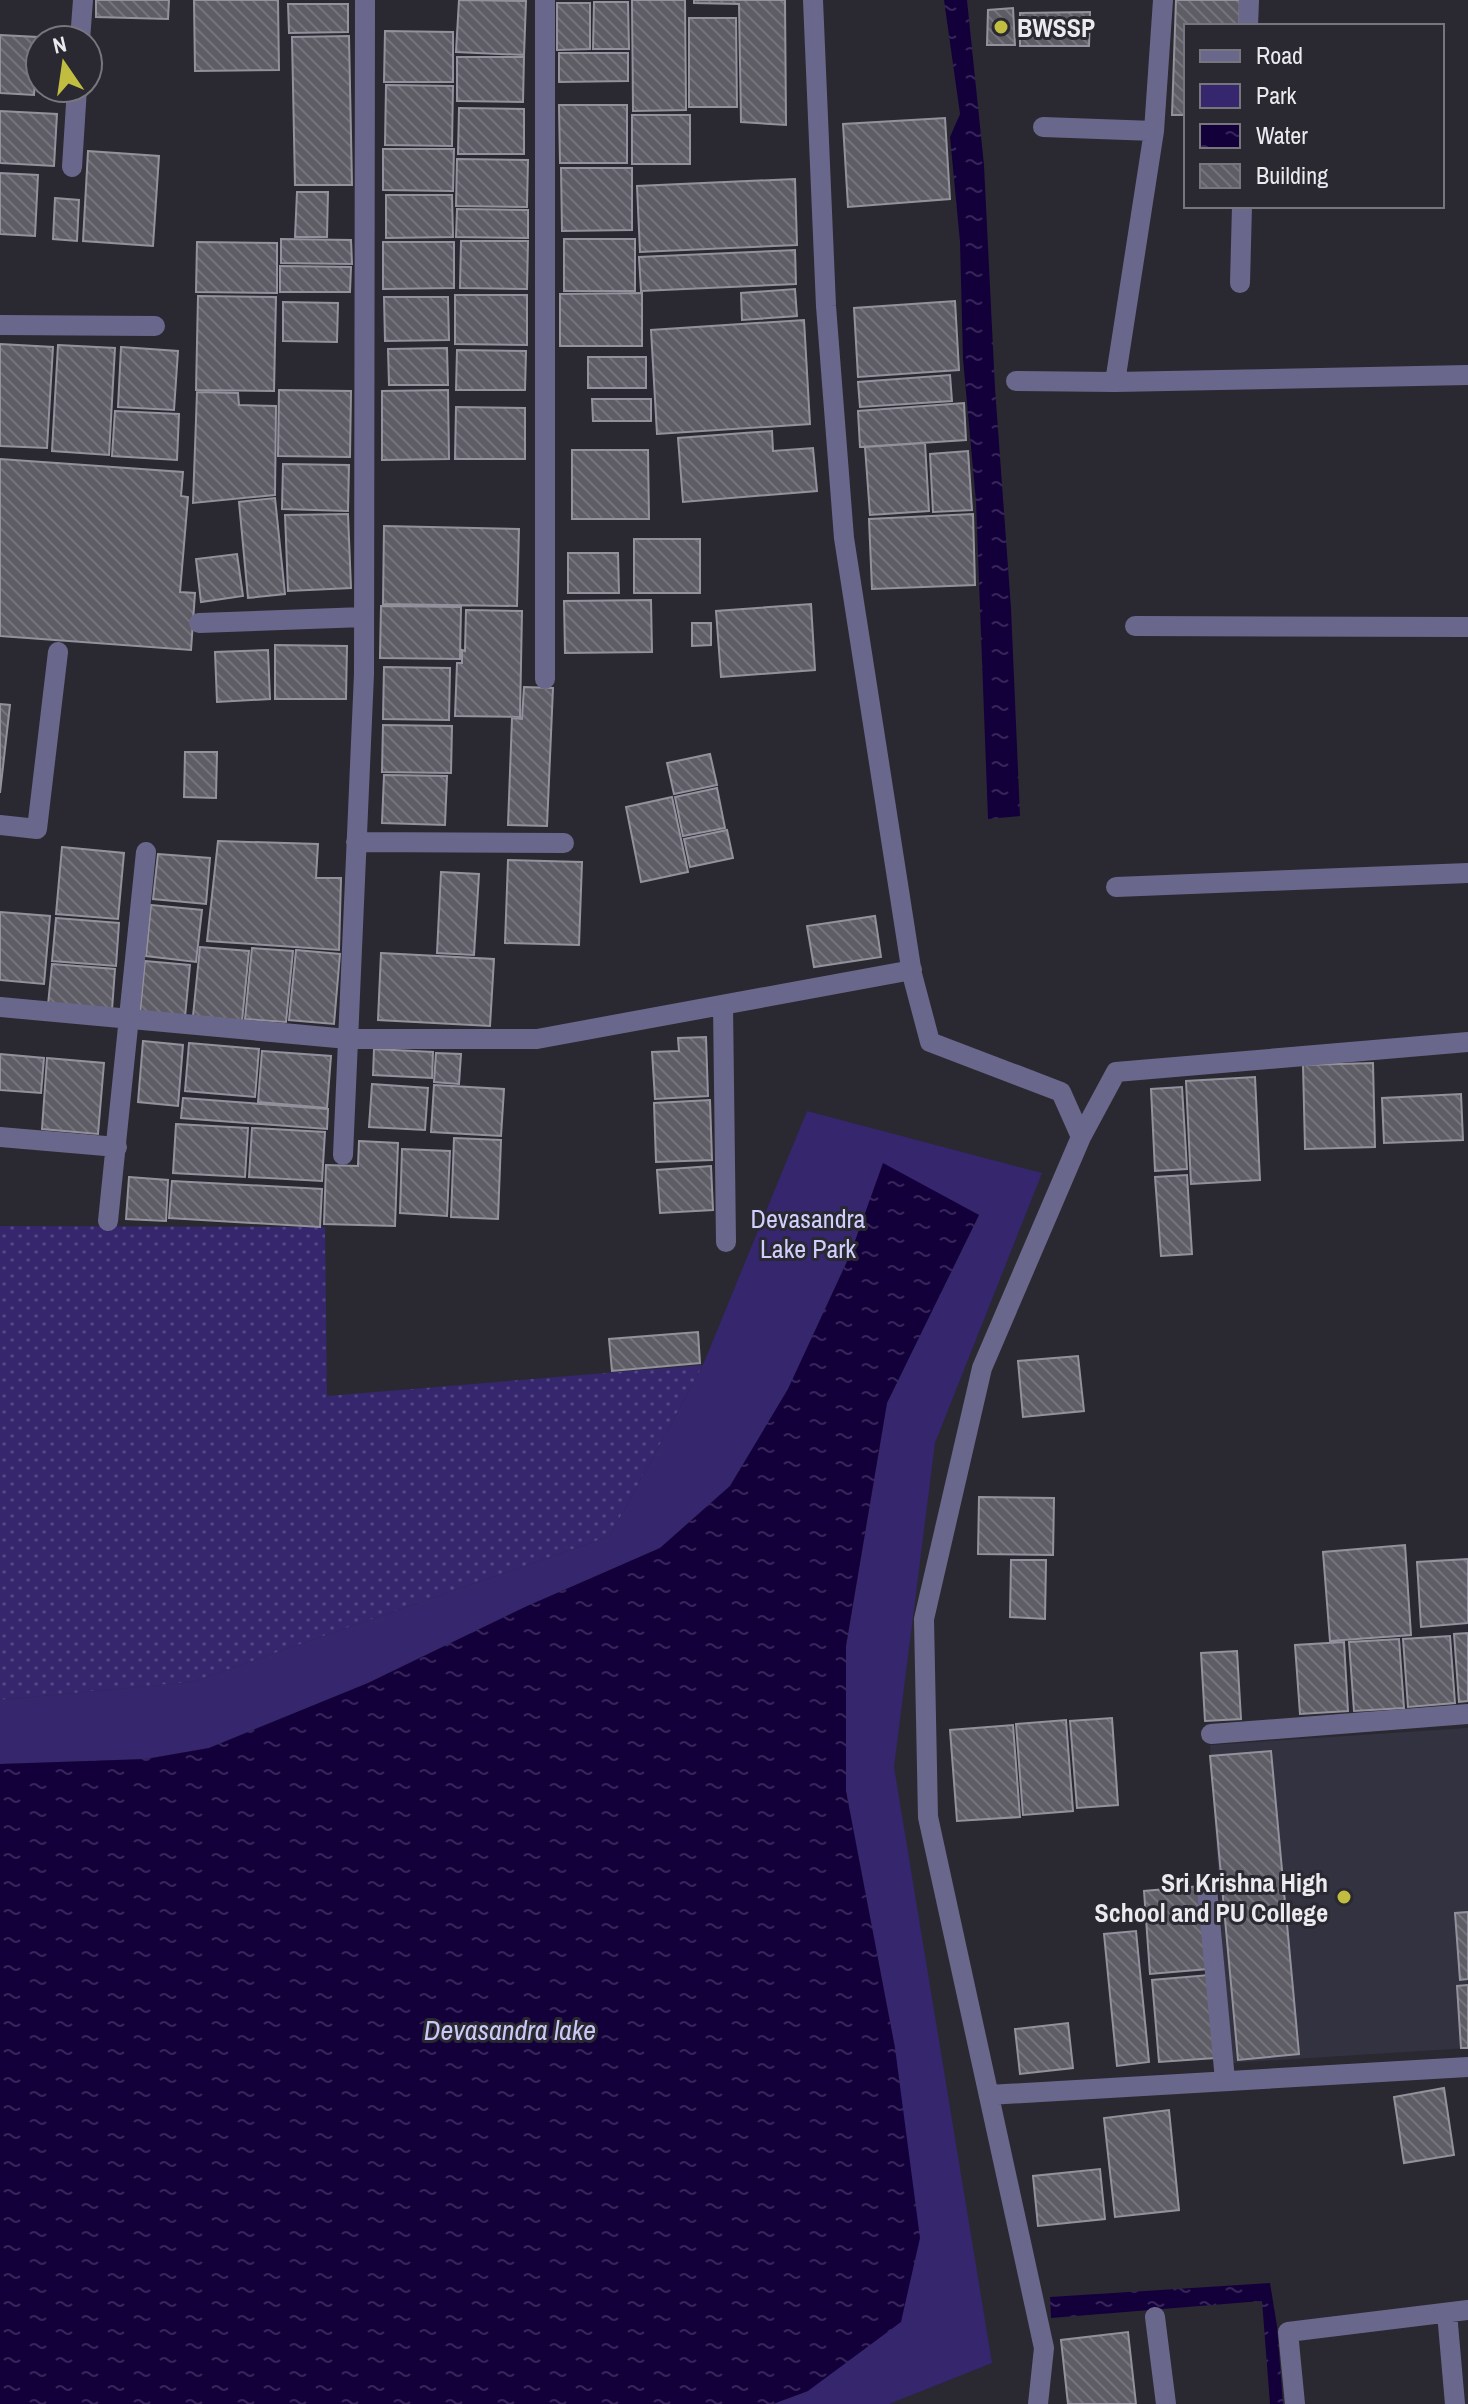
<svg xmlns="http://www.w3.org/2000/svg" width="1468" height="2404" viewBox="0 0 1468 2404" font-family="'Archivo Narrow',sans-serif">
  <defs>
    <pattern id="grass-dots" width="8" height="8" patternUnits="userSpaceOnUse" patternTransform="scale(2)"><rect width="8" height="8" fill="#35266e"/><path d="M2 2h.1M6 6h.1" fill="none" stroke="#524683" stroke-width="1.8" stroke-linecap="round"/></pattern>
    <pattern id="water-ripples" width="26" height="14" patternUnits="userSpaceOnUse" patternTransform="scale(2)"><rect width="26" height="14" fill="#13003b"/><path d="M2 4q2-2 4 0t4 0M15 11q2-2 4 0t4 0" fill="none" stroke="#362558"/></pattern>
    <pattern id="building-back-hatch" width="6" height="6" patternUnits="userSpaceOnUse" patternTransform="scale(2)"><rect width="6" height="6" fill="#5e5d66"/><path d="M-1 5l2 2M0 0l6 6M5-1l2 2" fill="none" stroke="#75747c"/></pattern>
  </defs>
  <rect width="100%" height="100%" fill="#2a2931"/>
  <path fill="#333240" d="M1468 1728V2048L1230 2063 1210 1745Z"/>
  <path fill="url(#grass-dots)" d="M0 1226 325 1227 327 1396 703 1365 610 1536 192 1682 0 1700Z"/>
  <path fill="#35266e" d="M807 1111 1042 1173 935 1443 894 1767 992 2363 889 2404H773L808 2391 895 2048 846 1791V1646L887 1403 979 1215 883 1164 850 1255 788 1389 730 1486 660 1548 525 1607 368 1683 209 1748 146 1759 0 1764V1700L192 1682 610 1536 703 1365Z"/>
  <path fill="url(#water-ripples)" d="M944 0H967L984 165 995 388 1011 608 1020 816 988 819 976 502 963 359 960 242 950 137 960 114Z
    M883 1163 979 1215 887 1403 846 1646V1791L895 2048 920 2238 901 2322 808 2391 773 2404H0V1764L146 1759 209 1748 368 1683 525 1607 660 1548 730 1486 788 1389 850 1255Z
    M1270 2283 1277 2326 1283 2404H1270L1262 2301 1051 2318 1050 2297Z"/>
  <path fill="url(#building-back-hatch)" stroke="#93929c" stroke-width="2" d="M96 0H169L168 19 96 17Z
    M194 0H278L279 70 195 71Z
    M459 0 526 1 524 55 456 52Z
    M632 0H685L686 110 633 111Z
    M694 0H785L786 125 741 122 739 4 694 3Z
    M1176 0H1240L1239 26H1186V115H1172Z
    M594 2H628L629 49H593Z
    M557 3H590V49L557 50Z
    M288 4H348V32L289 33Z
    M1013 8 1015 45H987L988 10Z
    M1090 12 1089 46H1020V13Z
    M689 18H736L737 107H689Z
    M385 31 453 32V82H384Z
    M0 35 38 37 34 95 0 93Z
    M349 36 352 185H295L292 37Z
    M559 53H628V81L559 82Z
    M457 57H524L523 102 457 101Z
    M386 85 453 86 452 146 385 145Z
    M559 105H627V163H560Z
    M459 108 524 109V154H458Z
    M0 111 57 114 54 166 0 163Z
    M632 115H690V164H632Z
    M945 118 950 199 848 207 843 124Z
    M383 149H454L453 191 383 190Z
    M88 151 159 156 153 246 83 241Z
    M457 159 528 160 527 207 456 206Z
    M561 168H632V230L562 231Z
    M0 173 38 175 35 236 0 234Z
    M795 179 797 245 640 252 637 186Z
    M297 192H328L327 237H295Z
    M386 195H452L453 237 386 238Z
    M55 198 79 200 77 241 53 239Z
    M457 209 528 210V238L456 237Z
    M281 239 351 240 352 264 281 263Z
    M564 239H635V291H564Z
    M461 241H528L527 289 460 288Z
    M197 242 277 243V293L196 292Z
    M383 242H454V288L383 289Z
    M795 250 796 284 641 291 639 257Z
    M280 266 351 267 350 292H280Z
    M795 289 797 316 742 320 741 293Z
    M642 293V346H560V294Z
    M455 295H527V345L455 344Z
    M198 296 276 297 274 391 196 390Z
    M384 297H448L449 340 385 341Z
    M955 301 959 370 858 377 854 308Z
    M283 302 338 303 337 342 283 341Z
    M804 320 810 424 657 434 651 330Z
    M0 344 53 347 47 448 0 446Z
    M58 345 115 348 109 455 52 451Z
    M121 347 178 351 174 410 118 407Z
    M447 348 448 385H389L388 349Z
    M457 350 526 351 525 390H456Z
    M588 357H646V388H588Z
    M950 375 952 401 860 407 858 382Z
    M279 390 351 391 350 457 278 456Z
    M448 390 449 459 382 460V391Z
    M197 392 238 393 239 405 276 406 275 495 193 503Z
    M592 399H651V421H593Z
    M964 403 966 440 860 447 858 411Z
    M456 407 525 408V459H455Z
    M115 411 179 414 177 460 112 456Z
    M772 431 773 451 813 448 817 491 683 502 678 438Z
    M925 443 929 511 870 515 865 447Z
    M572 450H648L649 519H572Z
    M968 451 972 510 933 512 930 454Z
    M0 459 183 472 181 496 188 497 180 592 195 593 191 650 0 636Z
    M283 464 349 465 348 511 282 509Z
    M275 498 285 594 248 598 239 502Z
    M348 514 351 588 288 591 285 515Z
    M973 514 975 585 872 589 869 519Z
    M384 526 519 529 517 606 383 604Z
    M634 539H700V593H634Z
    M568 553H618L619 593H568Z
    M237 554 243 596 201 602 196 559Z
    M651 600 652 652 565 653 564 601Z
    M811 604 815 670 721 677 716 611Z
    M381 606 461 607 460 659 380 658Z
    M466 610 522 611 520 717 455 716 457 663H462V650L465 651Z
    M692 623H711V645L692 646Z
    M275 645 347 646 346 699H275Z
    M268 650 270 699 217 702 215 652Z
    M384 667 450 668 449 720 383 719Z
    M524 687 553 688 547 826 508 825 512 718 522 719Z
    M0 704 10 705 0 793Z
    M383 725 452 726 451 773 382 772Z
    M185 752H217L216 798 184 797Z
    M710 754 717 785 674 794 667 763Z
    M384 775 447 776 445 825 382 823Z
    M717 788 725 828 683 836 675 797Z
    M672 797 688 872 641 882 626 807Z
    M727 830 733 858 690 867 684 839Z
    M218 841 318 844 316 878H341L339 950 207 941Z
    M62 847 124 853 118 919 56 914Z
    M158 854 210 858 206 904 153 899Z
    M508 860 582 862 579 945 505 943Z
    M441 872 479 874 474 955 437 953Z
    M151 905 202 910 196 962 146 956Z
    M0 912 50 916 44 984 0 980Z
    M875 916 881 957 814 967 807 926Z
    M56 918 119 923 116 966 52 961Z
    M200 947 249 951 242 1021 193 1016Z
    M252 948 293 951 286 1022 245 1019Z
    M296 950 340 954 334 1024 289 1020Z
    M381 953 494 959 490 1026 378 1020Z
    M145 961 190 965 185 1017 140 1012Z
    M52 964 115 969 112 1010 48 1005Z
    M706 1037 708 1096 655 1099 652 1052 679 1051 678 1038Z
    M143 1041 183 1045 178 1106 138 1102Z
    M189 1043 259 1049 255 1097 185 1091Z
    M374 1049 433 1052 432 1078 373 1075Z
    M262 1051 331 1056 327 1108 258 1102Z
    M436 1053 461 1054 459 1084 434 1082Z
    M0 1054 44 1058 41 1093 0 1090Z
    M47 1058 104 1063 98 1134 42 1129Z
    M1373 1063 1375 1147 1305 1149 1303 1065Z
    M1255 1077 1260 1180 1191 1184 1186 1081Z
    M372 1084 428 1088 425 1130 369 1127Z
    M434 1085 504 1089 501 1136 431 1132Z
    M1182 1087 1187 1169 1155 1171 1151 1089Z
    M1461 1094 1463 1140 1384 1143 1382 1098Z
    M183 1098 328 1109 327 1129 181 1118Z
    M710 1100 712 1160 656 1162 654 1103Z
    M176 1124 248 1128 245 1177 173 1173Z
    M252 1128 325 1132 322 1181 249 1177Z
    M454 1138 501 1140 498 1219 451 1217Z
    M359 1141 398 1143 395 1226 324 1224 326 1165 358 1166Z
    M402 1149 450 1151 447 1216 400 1213Z
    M711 1166 713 1210 660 1213 657 1170Z
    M1187 1175 1192 1254 1161 1256 1155 1177Z
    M129 1177 168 1180 166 1221 126 1219Z
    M172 1181 322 1189 320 1227 169 1218Z
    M698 1332 700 1363 612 1371 609 1339Z
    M1078 1356 1084 1411 1023 1417 1018 1361Z
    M979 1497 1054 1498 1053 1555 978 1554Z
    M1405 1545 1411 1635 1330 1641 1323 1552Z
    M1468 1559V1623L1421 1627 1417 1562Z
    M1011 1560H1046L1045 1619 1010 1617Z
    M1468 1633V1701L1459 1702 1454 1634Z
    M1450 1636 1455 1703 1408 1707 1403 1639Z
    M1399 1639 1404 1708 1354 1711 1349 1642Z
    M1344 1642 1348 1711 1300 1714 1295 1645Z
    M1237 1651 1241 1719 1205 1721 1201 1653Z
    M1112 1718 1118 1805 1077 1808 1070 1721Z
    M1066 1720 1073 1811 1023 1815 1016 1724Z
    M1013 1725 1020 1817 957 1821 950 1730Z
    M1271 1751 1299 2054 1238 2060 1210 1756Z
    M1201 1886 1208 1969 1150 1974 1144 1891Z
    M1468 1912V1979L1460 1980 1455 1913Z
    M1136 1931 1149 2062 1117 2066 1104 1934Z
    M1209 1975 1215 2058 1159 2062 1152 1980Z
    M1468 1985V2048H1461L1457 1986Z
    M1068 2023 1073 2068 1020 2074 1015 2029Z
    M1444 2088 1454 2155 1404 2163 1394 2097Z
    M1169 2110 1179 2210 1115 2217 1104 2118Z
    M1100 2169 1105 2219 1038 2226 1033 2176Z
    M1128 2332 1136 2404H1068L1061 2340Z"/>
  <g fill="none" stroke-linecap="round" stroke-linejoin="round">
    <path stroke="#6a678c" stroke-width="20" d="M545 0V679
      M813 0 826 306 844 538 912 974 930 1042 1061 1092 1081 1137 982 1368 924 1619 928 1817 1044 2348 1038 2404
      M1248 26 1249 0
      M80 40 83 0
      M1043 127 1154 131
      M72 167 77 88
      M1240 283 1242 206
      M0 325 155 326
      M1016 381 1115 382 1468 375
      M1115 382 1154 131 1163 0
      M199 623 364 617
      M1135 626 1468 627
      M0 825 37 829 58 652
      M356 842 564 843
      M1116 887 1468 873
      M723 1005 726 1242
      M0 1007 348 1039H537L912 970
      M0 1137 117 1147
      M1081 1137 1116 1072 1468 1042
      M343 1155 364 674 365 0
      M108 1221 146 852
      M1211 1734 1468 1714
      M1207 1888 1225 2080
      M989 2095 1468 2067
      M1447 2313 1455 2404
      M1155 2317 1166 2404
      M1295 2404 1288 2332 1468 2310"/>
  </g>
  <g fill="#c1bd40" stroke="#2a2931" stroke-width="3">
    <circle cx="1001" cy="27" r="8"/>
    <circle cx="1344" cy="1897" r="8"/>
  </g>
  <g text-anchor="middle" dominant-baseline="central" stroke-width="6" stroke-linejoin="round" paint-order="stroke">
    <g font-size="26" font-weight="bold" fill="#eaeaef" stroke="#2a2931" text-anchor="start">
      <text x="1017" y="27">BWSSP</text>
      <text x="1328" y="1882" text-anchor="end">Sri Krishna High<tspan x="1328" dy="30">School and PU College</tspan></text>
    </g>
    <g font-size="26" fill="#d1cffd" stroke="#2a2931">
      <text x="808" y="1218">Devasandra<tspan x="808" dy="30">Lake Park</tspan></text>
    </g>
    <g font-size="28" font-style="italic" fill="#cac8f6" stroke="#2a2931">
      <text x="510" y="2030">Devasandra lake</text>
    </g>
  </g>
  <rect x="1184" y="24" width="260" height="184" fill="#2a2931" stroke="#77767d" stroke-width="2"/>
  <rect x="1200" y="50" width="40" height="12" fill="#6a678c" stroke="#77767d" stroke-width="2"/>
  <text x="1256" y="64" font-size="24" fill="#eaeaef">Road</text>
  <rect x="1200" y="84" width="40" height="24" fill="#35266e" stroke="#77767d" stroke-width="2"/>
  <text x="1256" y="104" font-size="24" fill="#eaeaef">Park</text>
  <rect x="1200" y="124" width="40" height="24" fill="url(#water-ripples)" stroke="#77767d" stroke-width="2"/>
  <text x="1256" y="144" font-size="24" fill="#eaeaef">Water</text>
  <rect x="1200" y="164" width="40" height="24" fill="url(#building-back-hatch)" stroke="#77767d" stroke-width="2"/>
  <text x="1256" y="184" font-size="24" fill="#eaeaef">Building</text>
  <g transform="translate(64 64) rotate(347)"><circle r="38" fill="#2a2931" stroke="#77767d" stroke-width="2"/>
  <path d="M0-6L14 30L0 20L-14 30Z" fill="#c1bd40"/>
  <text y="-12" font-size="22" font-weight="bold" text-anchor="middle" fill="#eaeaef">N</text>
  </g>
</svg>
